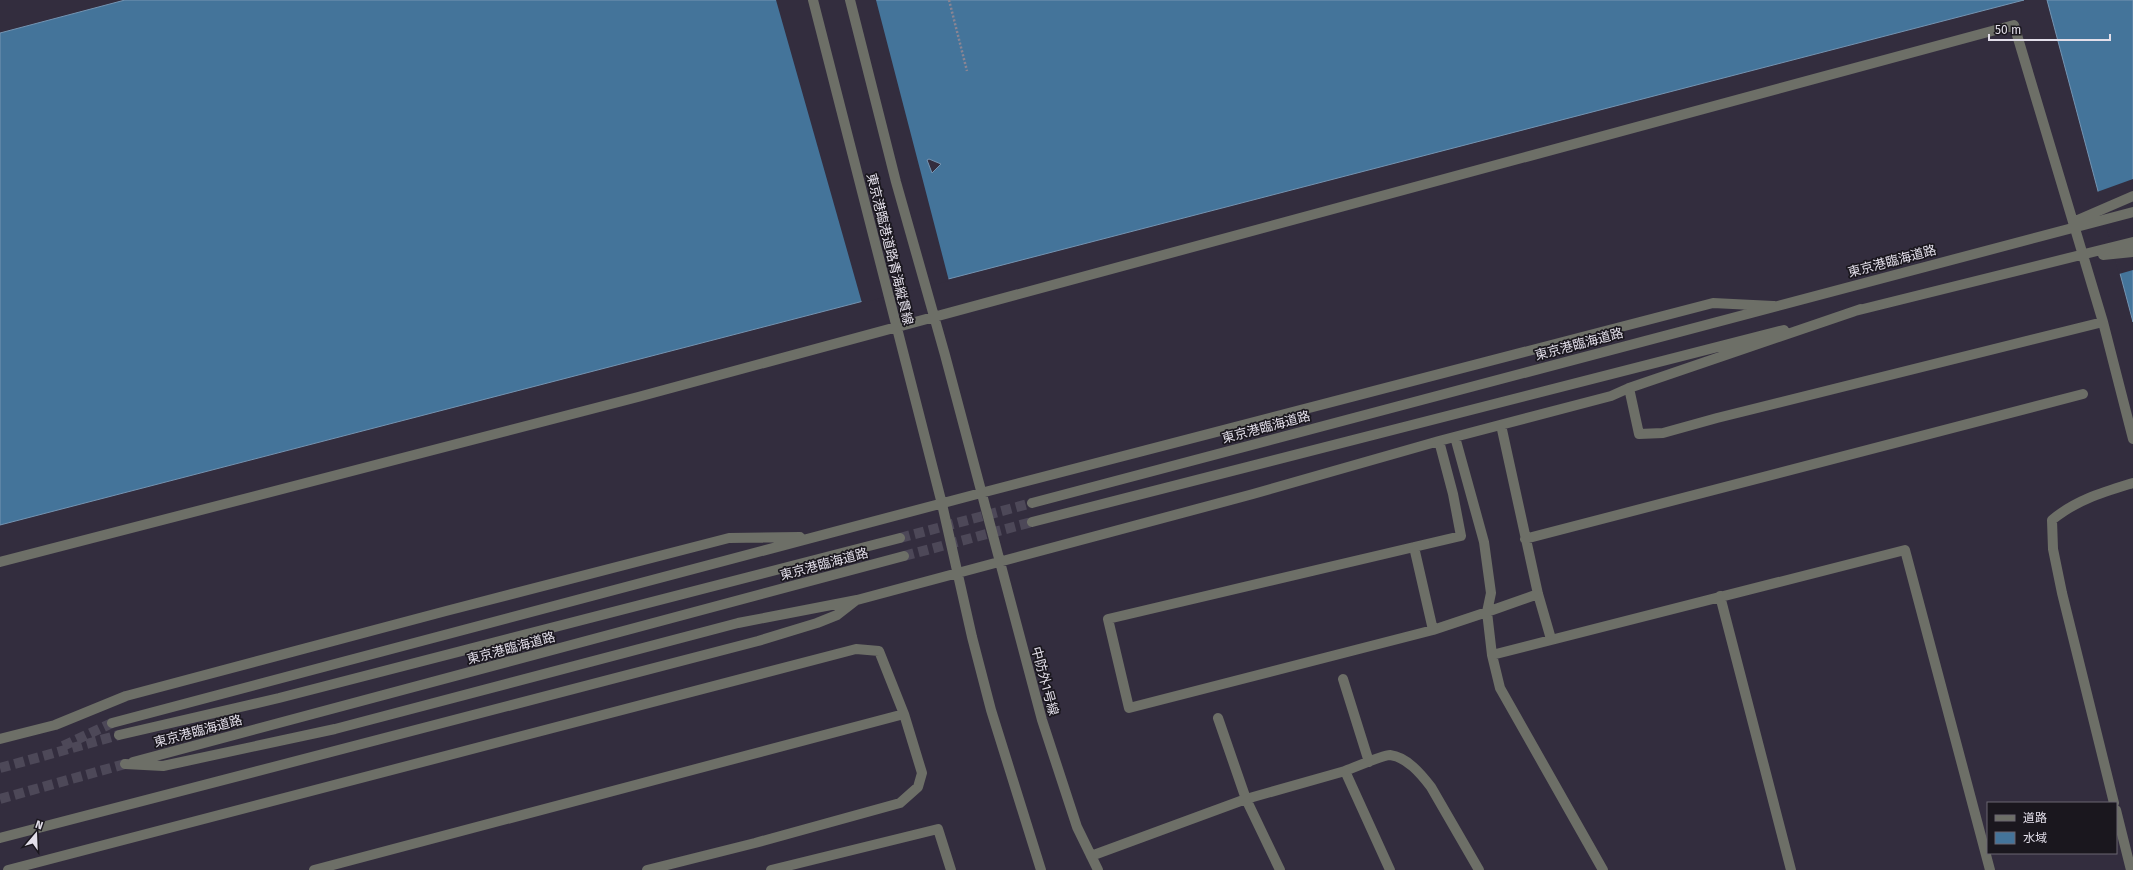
<svg xmlns="http://www.w3.org/2000/svg" width="2133" height="870" viewBox="0 0 2133 870" font-family="'Fira Sans','Noto Sans JP',sans-serif">
  <rect width="100%" height="100%" fill="#332d3e"/>
  <path fill="#44749a" stroke="#7494b2" fill-rule="evenodd" d="M125 0H2024L0 525V33ZM929 159 941 164 932 173 927 160Z
    M2047 0H2133V322Z"/>
  <path fill="#332d3e" d="M776 0H876L949 281 862 303Z
    M2133 179V270L2119 274 2097 192Z"/>
  <g fill="none" stroke-linecap="round" stroke-linejoin="round">
    <path stroke="#4d4858" stroke-width="10" stroke-dasharray="10 5" stroke-linecap="butt" d="M900 538 1032 503
      M904 556 1032 522
      M63 746 112 723
      M0 768 119 735
      M0 799 125 764"/>
    <path stroke="#8a8593" stroke-width="2.5" stroke-dasharray="2 2" stroke-linecap="butt" d="M949 0 967 71"/>
    <path stroke="#6d6f67" stroke-width="10" d="M813 0 942 504 972 637 991 710 1041 870
      M850 0 896 182 945 355 1042 720 1077 827 1098 870
      M2073 222 2133 196
      M2103 255 2133 252
      M1855 311 2133 242
      M1629 388 1639 434 1663 433 1717 418 2103 322
      M1501 425 1538 594 1551 639
      M1439 441 1453 494 1461 536 1108 619 1129 708 1433 630 1487 612 1491 593 1484 542 1455 437
      M1032 503 2133 212
      M1032 522 1784 330
      M1525 539 2083 394
      M1414 547 1433 630
      M0 562 638 397 2014 25 2103 322 2133 439
      M1538 594 1487 612 1492 655 1500 688 1603 870
      M1720 596 1791 870
      M1492 655 1905 550 1990 870
      M1343 679 1369 762
      M1218 718 1246 799 1345 771 1390 870
      M112 723 981 493 1713 303 1773 306
      M119 735 279 698 900 538
      M0 739 55 725 126 696 446 611 729 538 800 537
      M133 762 904 556
      M125 764 163 766 335 729 738 623 857 600 1253 494 1439 441 1611 396 1629 388 1861 309
      M1345 771C1353 768 1383 755 1390 755 1407 757 1421 774 1431 787L1479 870
      M2114 803 2062 593 2053 549 2052 520C2076 500 2104 492 2133 483
      M2116 810 2131 870
      M0 838 758 641 817 623 837 615 855 601
      M1091 856 1246 799 1280 870
      M8 870 856 649 879 651 904 714 922 773 918 787 900 803 755 843 647 870
      M314 870 904 714
      M771 870 938 829 951 870"/>
  </g>
  <g text-anchor="middle" dominant-baseline="central" stroke-width="3.5" stroke-linejoin="round" paint-order="stroke">
    <g font-size="13" fill="#e3dfea" stroke="#1a171e">
      <text transform="translate(890 249) rotate(76)">東京港臨港道路青海縦貫線</text>
      <text transform="translate(1892 261) rotate(-15)">東京港臨海道路</text>
      <text transform="translate(1579 344) rotate(-15)">東京港臨海道路</text>
      <text transform="translate(1266 427) rotate(-15)">東京港臨海道路</text>
      <text transform="translate(824 564) rotate(-15)">東京港臨海道路</text>
      <text transform="translate(511 648) rotate(-15)">東京港臨海道路</text>
      <text transform="translate(1045 681) rotate(75)">中防外1号線</text>
      <text transform="translate(198 731) rotate(-15)">東京港臨海道路</text>
    </g>
  </g>
  <rect x="1987" y="802" width="130" height="52" fill="#1a171e" stroke="#6a6770"/>
  <rect x="1995" y="815" width="20" height="6" fill="#6d6f67" stroke="#6a6770"/>
  <text x="2023" y="822" font-size="12" fill="#e3dfea">道路</text>
  <rect x="1995" y="832" width="20" height="12" fill="#44749a" stroke="#6a6770"/>
  <text x="2023" y="842" font-size="12" fill="#e3dfea">水域</text>
  <g transform="translate(36 834) rotate(19)" stroke="#1a171e" stroke-width="3" paint-order="stroke">
  <path d="M0-3L7 15L0 10L-7 15Z" fill="#e3dfea"/>
  <text y="-6" font-size="11" font-weight="bold" text-anchor="middle" fill="#e3dfea">N</text>
  </g>
  <path d="M1989 34v6h121v-6" fill="none" stroke="#e3dfea" stroke-width="2"/>
  <text x="1995" y="34" font-size="12" fill="#e3dfea" stroke="#1a171e" stroke-width="3" paint-order="stroke">50 m</text>
</svg>
